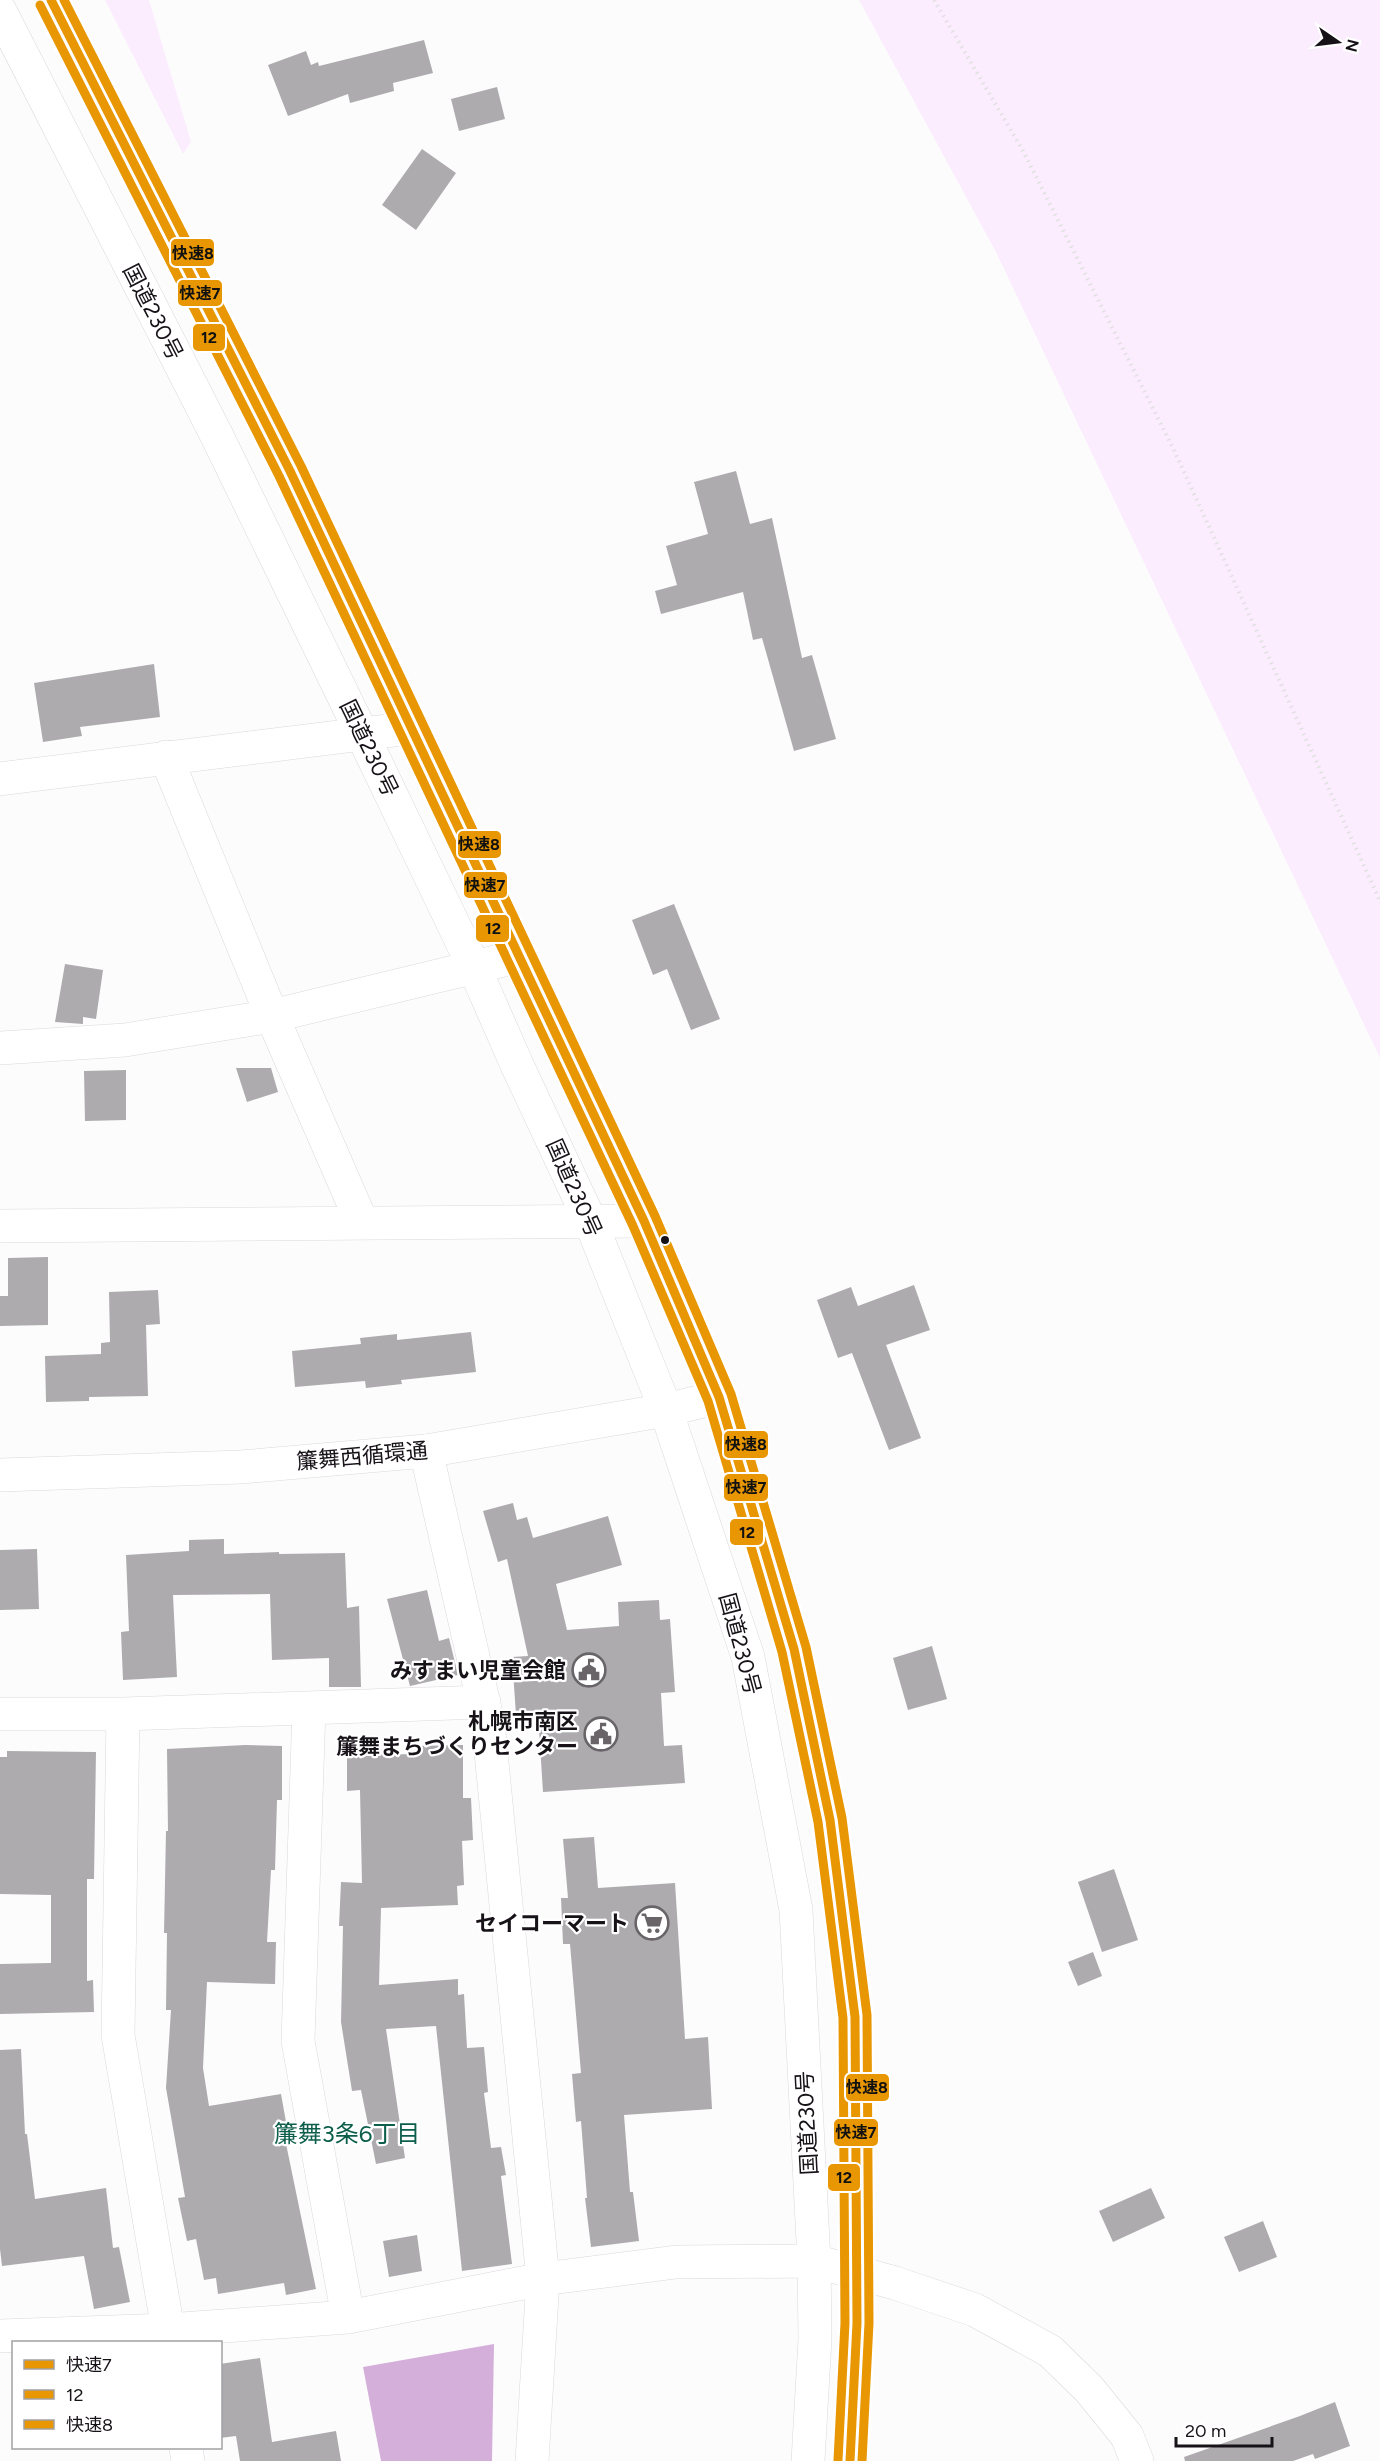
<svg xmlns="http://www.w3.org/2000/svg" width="1380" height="2461" viewBox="0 0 1380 2461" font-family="Figtree,'Noto Sans JP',sans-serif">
  <rect width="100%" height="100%" fill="#fdfcfd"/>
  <path fill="#fbecfe" d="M105 0H149L191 142 183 154Z
    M859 0H1380V1058L996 252Z"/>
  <path fill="#d4afda" d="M494 2344 492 2461H381L363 2367Z"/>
  <path fill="#adabae" d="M424 40 433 73 393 83 394 91 350 103 348 94 288 116 268 65 306 51 311 65 318 62 319 66Z
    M497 87 505 119 459 131 451 99Z
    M422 149 456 173 416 230 382 205Z
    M736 471 750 524 772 518 802 658 812 655 836 739 794 751 762 638 753 640 743 592 661 614 655 591 677 585 666 546 708 534 694 482Z
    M154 664 160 717 80 727 82 736 43 742 34 683Z
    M674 904 720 1019 691 1030 667 969 653 975 632 920Z
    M65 964 103 970 96 1019 83 1017V1024L55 1022Z
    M236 1068H271L278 1092 247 1102Z
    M126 1070V1120L85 1121 84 1071Z
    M48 1257V1325L0 1326V1296H8V1258Z
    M914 1285 930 1330 886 1345 921 1438 889 1450 852 1353 838 1358 817 1300 851 1287 858 1306Z
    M158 1290 160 1324 146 1325 148 1396 89 1397V1401L46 1402 45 1356 101 1354V1343L110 1342 109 1292Z
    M471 1332 476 1372 401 1380 402 1384 366 1388 365 1381 295 1387 292 1351 361 1344 360 1338 397 1334V1340Z
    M513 1503 517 1520 527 1517 533 1538 608 1516 622 1565 556 1584 567 1630 619 1626 618 1602 659 1600 660 1620 670 1619 675 1692 661 1693 664 1746 682 1745 685 1783 543 1792 538 1713 516 1715 512 1657 528 1656 507 1559 498 1562 483 1511Z
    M224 1539V1554L279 1552V1554L345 1553 347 1608 359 1606 361 1687H329V1658L272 1660 270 1594 173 1595 177 1677 123 1680 121 1632 129 1631 126 1555 189 1551V1540Z
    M37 1549 39 1609 0 1610V1550Z
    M427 1590 439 1641 449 1638 458 1675 410 1686 387 1599Z
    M932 1646 947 1699 908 1710 893 1658Z
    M245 1745 282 1746V1800H277L275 1870H271L267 1942H276L275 1984 207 1982 203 2068 209 2106 281 2094 288 2133 284 2134 316 2289 286 2295 284 2283 218 2294 216 2278 204 2280 196 2239 187 2241 178 2198 185 2197 166 2088 171 2010H166L167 1933H164L166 1831H168L167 1749Z
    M463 1745V1798H471L473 1840 462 1841 464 1885 457 1886 458 1905 381 1908 379 1985 458 1979V1995L464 1994 467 2048 484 2047 488 2092 484 2093 491 2148 501 2147 506 2175 501 2176 512 2264 462 2271 436 2026 386 2029 405 2158 376 2164 361 2090 352 2091 341 2022 343 1926H339L341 1882 362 1883 360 1790 347 1791V1755L417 1754V1746Z
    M7 1751 96 1752 94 1879H87V1981L93 1980 94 2012 0 2014V1964L51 1963V1895L0 1894V1757H7Z
    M594 1837 598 1888 675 1883 685 2039 708 2037 712 2109 624 2115 630 2192H633L639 2241 591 2247 585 2198H587L581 2121 576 2122 572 2074 581 2073 570 1944H563L561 1898H568L563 1839Z
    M1114 1869 1138 1940 1102 1952 1078 1882Z
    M1093 1952 1102 1976 1078 1986 1068 1962Z
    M21 2049 25 2134H27L35 2199 106 2188 113 2248 119 2247 130 2302 94 2309 84 2256 2 2266 0 2249V2050Z
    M1151 2188 1165 2218 1113 2242 1099 2211Z
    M1263 2221 1277 2257 1239 2272 1224 2237Z
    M417 2235 422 2271 389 2277 383 2241Z
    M260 2358 272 2442 336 2431 341 2461H240L236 2436 220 2438V2364Z
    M1335 2402 1350 2446 1315 2459 1313 2454 1293 2461H1185L1184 2457 1300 2416Z"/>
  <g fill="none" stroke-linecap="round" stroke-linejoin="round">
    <g stroke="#dbd8db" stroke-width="34">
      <path id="minor" d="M166 757 272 1016 362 1223
        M0 779 411 728
        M0 1048 125 1040 272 1016 520 956
        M0 1226 644 1221
        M426 1451 488 1722 543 2279 532 2461
        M309 1708 298 2041 348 2317
        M0 1714H123L484 1702
        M123 1714 118 2035 170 2342
        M0 2336 168 2330 348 2317 543 2279 676 2262 814 2261 895 2283 975 2310 1050 2351 1089 2389 1127 2436 1137 2461
        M186 2448 188 2461"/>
    </g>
    <g stroke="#dbd8db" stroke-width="34">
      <path id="tertiary" d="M0 1475 241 1467 426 1451 666 1410 719 1397"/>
    </g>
    <g stroke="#dbd8db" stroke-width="34">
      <path id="trunk" d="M51 0 290 471 644 1221 719 1397 794 1649 830 1820 855 2017 857 2323 850 2461
        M0 11 216 434 362 734 474 967 517 1065 591 1223 666 1410 748 1657 796 1910 814 2261 815 2339 808 2461"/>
    </g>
    <path stroke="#e1e0e1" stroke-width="4" stroke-dasharray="1.5 4.5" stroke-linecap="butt" d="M934 0 1022 149 1174 450 1380 901"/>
    <use href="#minor" stroke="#fff" stroke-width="33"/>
    <use href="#tertiary" stroke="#fff" stroke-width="33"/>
    <use href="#trunk" stroke="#fff" stroke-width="33"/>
    <g stroke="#fff" stroke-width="14">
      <path id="bus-1" d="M51 0 290 471 644 1221 719 1397 794 1649 830 1820 855 2017 857 2323 850 2461"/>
    </g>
    <g stroke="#fff" stroke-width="14">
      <path id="bus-2" d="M40 5 279 476 633 1226 708 1401 782 1652 818 1822 843 2018 845 2323 838 2460"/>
    </g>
    <g stroke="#fff" stroke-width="14">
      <path id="bus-3" d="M64 0 301 466 655 1216 731 1394 806 1647 842 1818 867 2015 869 2323 862 2461"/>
    </g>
    <use href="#bus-1" stroke="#e89602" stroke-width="9"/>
    <use href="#bus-2" stroke="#e89602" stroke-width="9"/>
    <use href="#bus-3" stroke="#e89602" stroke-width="9"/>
  </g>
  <defs>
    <g id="civic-ring" transform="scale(1.725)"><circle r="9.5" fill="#fff" stroke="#686468" stroke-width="1.5"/><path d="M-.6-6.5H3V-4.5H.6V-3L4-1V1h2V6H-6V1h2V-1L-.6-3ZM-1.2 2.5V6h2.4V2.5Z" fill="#686468"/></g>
    <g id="supermarket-ring" transform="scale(1.725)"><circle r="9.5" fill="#fff" stroke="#686468" stroke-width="1.5"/><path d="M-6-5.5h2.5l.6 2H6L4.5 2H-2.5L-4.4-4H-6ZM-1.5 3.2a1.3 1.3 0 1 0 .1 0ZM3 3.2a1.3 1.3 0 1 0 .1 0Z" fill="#686468"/></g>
  </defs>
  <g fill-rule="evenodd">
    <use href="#civic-ring" x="589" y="1670"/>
    <use href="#civic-ring" x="601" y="1734"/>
    <use href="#supermarket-ring" x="652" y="1923"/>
  </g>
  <circle fill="#171218" stroke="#fff" stroke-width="2" cx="665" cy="1240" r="5"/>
  <g text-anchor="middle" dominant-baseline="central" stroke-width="4.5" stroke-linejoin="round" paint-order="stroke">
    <g font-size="22" fill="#171218" stroke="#fff">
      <text transform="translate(153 312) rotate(63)">国道230号</text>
      <text transform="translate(369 748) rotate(64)">国道230号</text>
      <text transform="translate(574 1188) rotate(66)">国道230号</text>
      <text transform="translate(362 1456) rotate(-5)">簾舞西循環通</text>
      <text transform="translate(740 1644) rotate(75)">国道230号</text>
      <text transform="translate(807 2123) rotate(-93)">国道230号</text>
    </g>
    <g font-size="22" font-weight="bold" fill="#171218" stroke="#fff" text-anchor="end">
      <text x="566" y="1670">みすまい児童会館</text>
      <text x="578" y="1721">札幌市南区<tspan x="578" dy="25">簾舞まちづくりセンター</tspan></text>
      <text x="629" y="1923">セイコーマート</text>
    </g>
    <g font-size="24" fill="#0d5f4b" stroke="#fff">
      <text x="347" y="2133">簾舞3条6丁目</text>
    </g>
  </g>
  <g stroke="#fff" stroke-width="2">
    <rect x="170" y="238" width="45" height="29" rx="6" fill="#e89602"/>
    <rect x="177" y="279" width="46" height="28" rx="6" fill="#e89602"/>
    <rect x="192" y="323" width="34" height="29" rx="6" fill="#e89602"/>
    <rect x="457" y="830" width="45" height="29" rx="6" fill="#e89602"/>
    <rect x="463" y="871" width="45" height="28" rx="6" fill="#e89602"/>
    <rect x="475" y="914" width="35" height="29" rx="6" fill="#e89602"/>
    <rect x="723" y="1430" width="46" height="29" rx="6" fill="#e89602"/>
    <rect x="723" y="1473" width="46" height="29" rx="6" fill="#e89602"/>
    <rect x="729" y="1518" width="35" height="28" rx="6" fill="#e89602"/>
    <rect x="845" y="2073" width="45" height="29" rx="6" fill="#e89602"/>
    <rect x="833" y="2118" width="46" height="29" rx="6" fill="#e89602"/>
    <rect x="827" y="2163" width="34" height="29" rx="6" fill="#e89602"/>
  </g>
  <g font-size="16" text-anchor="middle" font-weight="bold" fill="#111">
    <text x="193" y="259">快速8</text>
    <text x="200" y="299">快速7</text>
    <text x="209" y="343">12</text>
    <text x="479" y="850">快速8</text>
    <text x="485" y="891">快速7</text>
    <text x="493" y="934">12</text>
    <text x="746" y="1450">快速8</text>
    <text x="746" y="1493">快速7</text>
    <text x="747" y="1538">12</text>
    <text x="867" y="2093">快速8</text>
    <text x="856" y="2138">快速7</text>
    <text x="844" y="2183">12</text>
  </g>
  <rect x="12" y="2341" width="210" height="108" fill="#ffffff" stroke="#a2a0a3" stroke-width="1.5"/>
  <rect x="24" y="2360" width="30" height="9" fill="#e89602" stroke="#a2a0a3" stroke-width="1.5"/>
  <text x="66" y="2371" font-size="18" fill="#171218">快速7</text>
  <rect x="24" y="2390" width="30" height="9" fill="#e89602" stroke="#a2a0a3" stroke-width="1.5"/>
  <text x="66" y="2401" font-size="18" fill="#171218">12</text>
  <rect x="24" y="2420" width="30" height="9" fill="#e89602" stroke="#a2a0a3" stroke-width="1.5"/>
  <text x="66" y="2431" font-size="18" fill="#171218">快速8</text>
  <g transform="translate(1338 42) rotate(104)" stroke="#ffffff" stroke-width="4.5" paint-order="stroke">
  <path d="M0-4.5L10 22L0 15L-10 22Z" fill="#171218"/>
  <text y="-9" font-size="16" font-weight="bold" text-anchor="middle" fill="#171218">N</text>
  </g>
  <path d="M1176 2437v9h96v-9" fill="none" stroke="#171218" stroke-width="3"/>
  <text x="1185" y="2437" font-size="18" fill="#171218" stroke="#ffffff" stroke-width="4.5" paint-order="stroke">20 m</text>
</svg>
